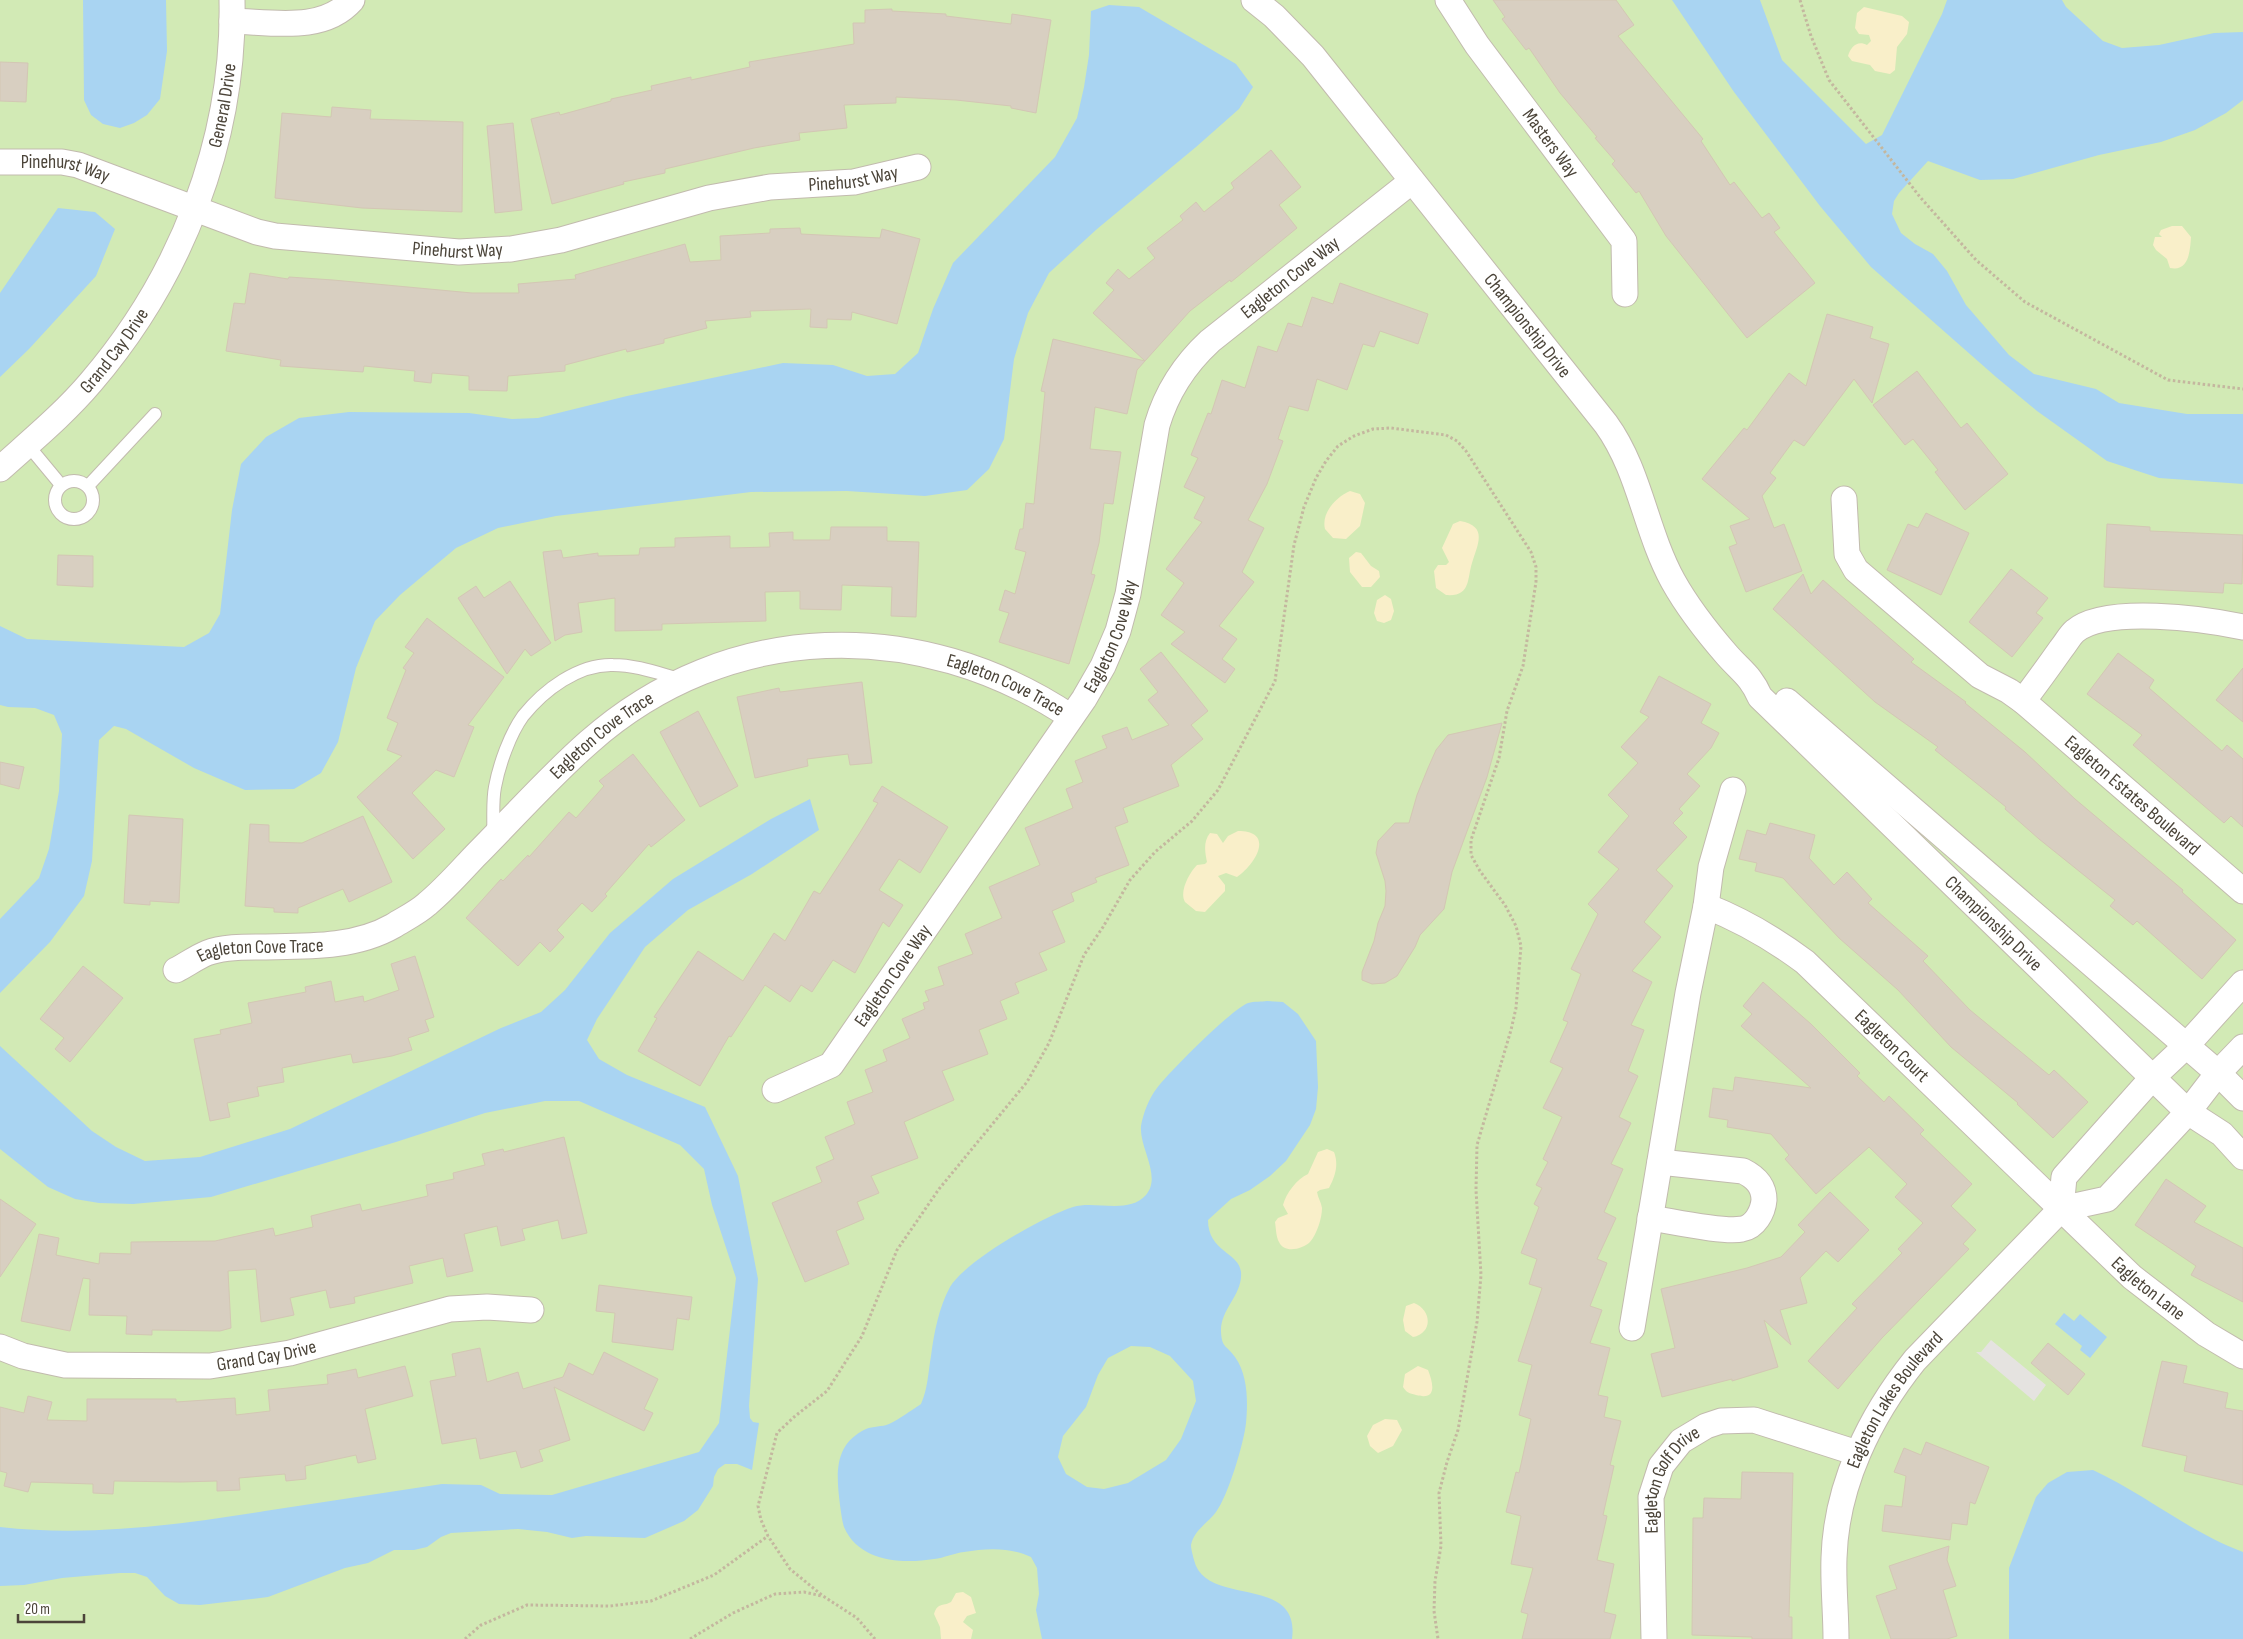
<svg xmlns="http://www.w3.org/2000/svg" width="2243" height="1639" viewBox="0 0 2243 1639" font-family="'Sofia Sans Condensed',sans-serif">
  <rect width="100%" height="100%" fill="#f6f3ec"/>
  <path fill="#d2eab5" d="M0 0H2243V1639H0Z"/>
  <path fill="#f9efc9" d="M1864 7 1902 16 1909 22 1907 34 1897 47 1895 70 1890 74 1875 71 1870 65 1852 61 1848 56C1851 46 1858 40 1867 45L1871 41 1869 35 1859 34 1855 28 1857 13Z
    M2172 226H2182L2191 237C2190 251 2189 272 2170 268L2167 259 2156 250 2153 245 2155 237H2162L2159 234 2161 230Z
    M1350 491 1360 494 1365 503 1360 526 1346 539 1333 538 1325 529C1321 513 1336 497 1350 491Z
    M1460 521C1489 526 1477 545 1472 563 1467 579 1471 597 1446 595L1436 588 1434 571 1438 565H1446L1449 562 1442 548 1453 524Z
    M1356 552 1361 553 1371 566 1379 571 1380 577 1371 587H1362L1350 572 1349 558Z
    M1385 595 1391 599 1394 611 1391 620 1384 623 1377 621 1374 613 1377 600Z
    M1238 831C1276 831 1255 865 1237 877L1226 873 1218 876 1225 885V891L1205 912 1196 911 1185 902C1179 892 1189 873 1197 865L1205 864 1207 862C1205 852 1203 842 1210 833L1217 834 1223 843 1228 836Z
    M1327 1149 1334 1152C1339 1165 1335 1177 1329 1188L1320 1190 1317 1192C1318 1198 1321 1202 1322 1208 1322 1218 1317 1234 1310 1242 1303 1249 1284 1254 1279 1242 1276 1237 1276 1228 1275 1222L1278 1218 1288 1214 1283 1205C1286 1193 1297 1179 1308 1174L1318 1152Z
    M1414 1303C1432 1310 1433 1333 1413 1337L1405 1331 1403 1320 1406 1306Z
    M1418 1366 1428 1370C1433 1383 1438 1401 1416 1395 1409 1393 1407 1393 1403 1387L1405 1374Z
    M1385 1419 1397 1420 1402 1430 1393 1446 1378 1453 1370 1446 1367 1436 1373 1425Z
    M963 1592 971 1597 975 1610 976 1613 967 1616 963 1622 973 1630 971 1639H941L940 1627 934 1614C938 1602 942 1607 951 1602L956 1593Z"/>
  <path fill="#e5e3e0" d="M1991 1340 2046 1385 2034 1401 1976 1352H1981Z"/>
  <path fill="#a9d4f2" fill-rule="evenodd" d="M83 0H166L167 51 160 99 147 115 134 123 120 128 103 124 91 115 84 100Z
    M1672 0H1760L1782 60 1866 144 1882 135 1942 14 1947 0H2062L2066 7 2103 41 2122 48 2159 45 2214 33 2243 32V100L2226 113 2195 130 2161 142 2099 155 2013 179 1980 180 1928 161 1899 193 1894 201 1892 214 1901 233 1915 244 1933 254 1947 271 1966 305 2009 355 2034 374 2096 389 2119 403 2187 414H2243V484L2159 478 2107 461 2037 411 1996 377 1871 267 1820 206 1734 92Z
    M1109 5 1139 7 1236 64 1253 87 1239 109 1196 147 1097 229 1049 273 1028 313 1014 359 1004 439 989 469 967 490 925 496 847 491 751 492 556 516 498 528 456 548 400 595 375 621 356 668 338 742 321 773 294 789 245 790 194 768 126 729 114 726 99 740 92 861 84 896 50 942 0 993V919L39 878 49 849 59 791 62 734 54 715 35 708 8 707 0 705V626L27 639 184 647 209 633 220 614 232 510 241 464 266 437 299 418 349 412 469 413 512 419 538 418 627 396 783 363 833 365 867 376 895 374 918 353 933 309 953 263 1055 157 1077 118 1084 87 1089 55 1091 11Z
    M58 208 95 212 115 229 96 276 29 349 0 377V293Z
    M810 799 819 830 752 874 688 910 645 947 597 1019 587 1040 599 1059 627 1075 705 1107 738 1176 758 1279 749 1406 750 1418 753 1422 759 1423 752 1470 737 1464H725L718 1469 714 1477 713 1486 698 1510 684 1521 645 1538 586 1536 572 1538 547 1532 518 1529 451 1533 441 1537 427 1547 414 1550H394L368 1563 345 1568 268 1597 200 1605 179 1604 165 1596 147 1577 135 1573H120L62 1578 24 1585 0 1586V1527C88 1537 178 1525 265 1511 324 1502 383 1493 442 1484L481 1485 500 1494 552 1495 699 1452 719 1423 736 1278 712 1205 704 1169 680 1145 579 1101H545L485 1113 396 1142 211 1197 133 1204 99 1203 75 1199 48 1187 0 1149V1046L92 1131 116 1147 145 1161 200 1157 290 1129 501 1028 541 1012 565 990 610 933 673 879 771 819Z
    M1267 1001 1283 1002 1298 1014 1316 1041 1318 1087 1316 1109 1310 1125 1286 1161 1270 1176 1250 1190 1231 1199 1208 1220C1208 1252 1239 1252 1241 1272 1243 1295 1220 1309 1221 1332 1222 1349 1227 1345 1235 1357 1248 1375 1248 1402 1246 1423 1244 1443 1228 1496 1216 1512 1208 1523 1194 1530 1191 1545 1191 1549 1193 1556 1194 1560 1205 1608 1301 1573 1292 1639H1042L1036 1610 1039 1594 1037 1568 1031 1557C1011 1547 986 1548 964 1552 954 1553 944 1558 934 1559 902 1564 859 1562 844 1527 842 1521 841 1512 840 1505 836 1473 834 1444 866 1429 873 1426 882 1427 889 1424 900 1419 910 1411 921 1404 928 1388 928 1373 931 1356 934 1333 939 1307 950 1287 965 1261 1044 1216 1073 1207 1095 1200 1128 1215 1146 1195 1162 1176 1139 1148 1141 1126 1143 1114 1149 1098 1157 1088 1169 1072 1232 1009 1248 1003 1254 1001 1262 1002 1267 1001ZM1131 1346 1150 1347 1170 1356 1193 1381 1196 1401 1181 1439 1166 1460 1128 1483 1104 1489 1087 1487 1066 1474 1058 1457 1063 1436 1086 1407 1098 1375 1108 1358Z
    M2064 1313 2074 1321 2080 1314 2107 1337 2090 1358 2080 1350 2082 1346 2055 1324Z
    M2093 1470C2145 1494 2189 1532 2243 1552V1639H2009V1568L2036 1497 2048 1483 2067 1472Z"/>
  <path fill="#d8cfc1" stroke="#d3c7b4" d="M1493 0H1616L1634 25 1618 36 1703 139 1701 141 1730 185 1734 182 1762 218 1769 213 1780 228 1774 232 1815 283 1747 338 1666 236 1639 191 1636 193 1612 164 1615 161 1595 138 1597 137 1560 93 1529 48 1526 50 1502 19 1505 17Z
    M892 9V11L946 14V16L1011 24 1012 14 1051 20 1036 113 1011 108V106L956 100 896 97V103L844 105 847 128 799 133 800 140 754 148 665 169V173L623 182 624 184 552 204 531 119 559 112 560 115 611 101V99L652 90 651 86 691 77V80L750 67 749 62 854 44 853 23H865V10Z
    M0 62 28 63 26 102 0 101Z
    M332 107 371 110 370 119 463 122 462 212 362 208 275 198 282 113 331 117Z
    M513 123 522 210 495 213 487 126Z
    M1271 150 1301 187 1279 205 1297 228 1231 282 1230 280 1190 311 1145 361 1093 313 1114 290 1106 283 1118 269 1129 279 1155 258 1147 248 1183 220 1180 216 1196 202 1204 212 1234 188 1231 183Z
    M800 228 801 234 880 238 882 229 920 239 897 324 852 312 851 320 827 319V328L810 327 811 309 750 311 751 317 705 321 707 328 664 339V343L627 352 626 349 565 365V371L508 376 507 391 469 390V376L432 373 431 383 414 381 415 371 364 366 363 372 280 366 281 360 226 351 234 303 245 304 250 273 288 279 289 277 333 280 472 293H519L518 284 576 279 575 275 685 244 690 262 721 260 720 236 770 233V229Z
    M1340 283 1428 314 1418 344 1380 331 1374 347 1363 344 1347 390 1317 379 1308 411 1289 406 1278 439 1283 441 1267 484 1248 520 1264 528 1242 572 1254 582 1219 626 1237 639 1222 659 1235 669 1225 683 1171 644 1185 632 1161 615 1184 583 1166 569 1202 522 1194 518 1205 497 1184 487 1198 458 1191 455 1208 413 1211 414 1222 380 1245 388 1258 346 1277 352 1288 323 1302 327 1312 297 1333 304Z
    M1827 314 1873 327 1870 338 1889 344 1872 403 1854 379 1804 446 1794 440 1770 473 1776 478 1762 496 1774 528 1784 524 1802 571 1746 592 1729 547 1737 544 1730 526 1750 519 1702 479 1744 428 1747 430 1789 373 1806 386Z
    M1053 339 1145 361 1137 370 1127 414 1095 407 1090 449 1121 452 1113 504 1104 503 1099 543 1091 574 1095 575 1069 664 999 642 1009 613 999 610 1005 590 1015 594 1026 552 1015 549 1020 529H1023L1026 503 1034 504 1045 392 1041 391Z
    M1917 371 1961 428 1967 423 2008 474 1965 510 1935 472 1938 470 1913 439 1905 445 1873 405Z
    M1926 513 1969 533 1941 595 1887 570 1908 524 1918 528Z
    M2107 524 2150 527V531L2243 535 2242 584 2224 583 2223 593 2104 587Z
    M831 527H887V541L919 542 916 617 891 616 892 587 842 585 841 610 800 609V591L765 592 766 621 662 624V630L615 631V598L578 603 582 632 565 635 555 641 543 552 561 550 563 558 598 553V556L639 555 640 548 675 547V538L730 536V548L770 547 769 533 793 532V540H830Z
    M58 555 93 556V587L57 585Z
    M2011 569 2048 598 2036 613 2043 618 2012 657 1969 622Z
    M1803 574 1811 594 1823 580 1914 659 1911 662 1966 702 1965 703 2025 752 2075 799 2183 890 2182 892 2236 940 2202 979 2137 921 2133 925 2110 906 2115 900 2039 839 2005 809 2006 807 1935 750 1938 747 1875 702 1773 609Z
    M510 581 551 643 531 656 525 649 507 674 458 598 476 586 484 598Z
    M427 618 504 677 468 725 474 727 454 777 436 770 412 793 445 829 413 859 357 797 402 756 387 750 398 723 387 718 406 670 403 668 414 653 405 647Z
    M1161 652 1208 711 1191 725 1203 739 1171 765 1179 786 1123 808 1128 822 1115 827 1129 865 1095 878 1097 882 1071 893 1074 901 1052 911 1065 942 1039 953 1047 970 1015 983 1019 993 1000 1001 1007 1019 979 1030 988 1054 942 1071 954 1100 904 1122 918 1158 871 1176 879 1193 857 1202 864 1219 836 1231 849 1264 805 1282 772 1203 822 1182 816 1167 834 1159 825 1137 855 1124 847 1102 873 1092 865 1070 887 1061 883 1050 910 1038 902 1019 925 1009 923 1003 929 1001 925 991 944 985 938 967 973 954 965 934 1002 918 989 887 1040 865 1025 828 1073 808 1066 789 1083 782 1075 761 1107 748 1102 736 1127 727 1132 740 1169 725 1148 700 1158 692 1140 669Z
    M2118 653 2154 680 2149 688 2222 751 2227 745 2243 759V827L2231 816 2224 823 2133 745 2142 735 2087 694Z
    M2243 668V722L2216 700Z
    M1659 676 1711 704 1701 723 1719 733 1711 748 1687 774 1700 786 1679 809 1683 813 1673 823 1687 837 1656 870 1673 886 1644 922 1661 937 1632 971 1652 982 1631 1025 1644 1030 1628 1071 1638 1076 1619 1117 1631 1123 1611 1164 1623 1169 1604 1212 1616 1218 1597 1259 1607 1263 1590 1306 1602 1310 1590 1343 1610 1348 1598 1395 1608 1397 1604 1417 1621 1421 1610 1465 1614 1466 1603 1515 1607 1516 1597 1560 1614 1564 1604 1612 1616 1615 1610 1639H1522L1528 1614 1521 1612 1533 1568 1511 1564 1521 1516 1506 1512 1516 1472 1519 1473 1531 1419 1519 1415 1532 1365 1518 1361 1542 1288 1529 1284 1537 1259 1521 1253 1539 1207 1534 1204 1542 1188 1536 1185 1548 1162 1543 1159 1562 1117 1543 1108 1563 1068 1550 1062 1568 1022 1563 1020 1581 974 1571 969 1598 914 1588 904 1619 869 1598 852 1629 816 1608 795 1638 763 1621 747 1649 717 1640 712Z
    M862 682 872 763 850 765 848 754 807 759 808 766 755 778 737 697 779 688 780 692Z
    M698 711 738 786 700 807 660 732Z
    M1502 723 1487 777 1452 872 1444 909 1420 935 1415 947 1397 976 1385 983 1372 984 1362 980V972L1374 941 1378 923 1385 906 1386 891 1385 881 1376 853 1378 841 1395 823H1409L1417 795 1428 768 1436 750 1448 735Z
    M633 754 685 820 651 847 649 844 605 894 607 896 592 912 582 903 557 930 564 937 550 952 540 942 518 966 466 918 501 879 503 881 528 855 529 857 569 812 576 818 604 786 599 781Z
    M0 762 24 767 19 789 0 784Z
    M882 786 948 827 920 873 899 859 879 890 903 905 889 927 883 922 855 973 833 960 812 992 801 985 790 1002 765 985 731 1037 729 1036 700 1086 638 1051 657 1018 654 1017 698 951 743 981 774 933 785 941 814 891 820 894 859 834 878 803 873 801Z
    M129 815 183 819 179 903 150 901V905L124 903Z
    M363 816 392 882 349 902 343 889 298 908V913L274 912V908L245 906 250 824 269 825V842L302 843Z
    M1770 823 1815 835 1809 858 1834 885 1847 872 1872 899 1868 903 1928 956 1923 961 1970 1010 2049 1075 2054 1070 2088 1102 2053 1138 2017 1104 2018 1103 1951 1047 1898 990 1839 938 1783 878 1755 871 1757 863 1739 859 1747 830 1766 835Z
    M415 956 434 1017 425 1020 429 1031 408 1038 412 1050 392 1056 353 1063 351 1054 282 1068 284 1082 257 1087 259 1096 227 1103 230 1117 210 1121 194 1039 221 1034 220 1030 252 1023 248 1003 306 992 305 987 331 981 335 1002 363 996 364 1002 399 990 391 964Z
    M83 966 123 998 70 1062 55 1049 64 1038 40 1019Z
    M1763 982 1811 1024 1860 1073 1857 1076 1884 1102 1889 1096 1924 1130 1920 1134 1972 1184 1951 1206 1976 1230 1963 1244 1969 1249 1882 1338 1838 1389 1808 1361 1857 1308 1852 1304 1902 1253 1898 1249 1923 1223 1895 1197 1907 1184 1869 1147 1816 1194 1785 1159 1789 1155 1771 1134 1727 1127 1728 1120 1709 1117 1713 1088 1733 1091 1735 1077 1811 1088 1741 1026 1752 1014 1743 1006Z
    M564 1137 587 1233 562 1239 558 1220 522 1229 525 1240 501 1246 497 1226 464 1234 473 1271 447 1277 443 1258 409 1266 413 1283 354 1297 355 1303 330 1308 326 1290 290 1298 294 1315 261 1322 256 1269 228 1271 231 1328 220 1331 152 1330V1335L126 1334 127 1316 89 1315 90 1279 83 1278 70 1331 21 1321 39 1234 59 1238 56 1255 99 1264 100 1253 131 1254V1242L215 1241 273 1228 275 1236 313 1227 311 1216 339 1209 360 1204 362 1211 428 1196 426 1185 454 1179 453 1173 485 1165 482 1154 503 1149 504 1152Z
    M2166 1179 2206 1206 2194 1222 2243 1248V1302L2191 1275 2196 1266 2135 1225Z
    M1830 1192 1869 1230 1838 1262 1826 1251 1800 1278 1807 1303 1780 1310 1791 1345 1764 1320 1778 1367 1732 1381V1379L1662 1397 1651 1354 1675 1348 1661 1289 1747 1268 1781 1257 1805 1232 1798 1225Z
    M0 1199 36 1224 0 1277Z
    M599 1285 692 1297 689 1320 677 1318 673 1350 612 1342 615 1313 596 1311Z
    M2048 1343 2085 1374 2068 1395 2031 1363Z
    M480 1348 487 1382 518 1372 523 1389 563 1377 569 1363 593 1375 604 1352 658 1379 644 1409 653 1413 644 1431 554 1387 570 1440 539 1450 543 1461 521 1468 516 1451 480 1459 476 1438 442 1444 430 1381 456 1376 452 1354Z
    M2162 1361 2187 1366 2183 1383 2228 1393 2225 1408 2243 1411V1485L2184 1471 2187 1456 2142 1446Z
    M405 1366 413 1396 365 1409 376 1459 358 1463 356 1455 305 1466 306 1479 286 1481 285 1474 239 1478 240 1490 217 1491V1481L181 1482 114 1481 113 1494 93 1493V1484L31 1482 28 1492 4 1486 7 1473 0 1471V1407L24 1413 28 1396 52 1402 47 1420 87 1421V1399H176V1402L235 1398 236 1415 270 1411 268 1390 328 1384 327 1375 356 1369 358 1378Z
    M1926 1442 1989 1467 1975 1504 1970 1502 1967 1525 1952 1523 1950 1540 1882 1531 1885 1505 1902 1507 1906 1476 1894 1472 1904 1448 1921 1455Z
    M1742 1472 1793 1473 1789 1617H1792V1639H1752V1637L1692 1635 1693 1518H1703L1704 1498 1741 1499Z
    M1949 1546 1947 1560 1956 1586 1943 1590 1957 1636 1947 1639H1891L1876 1596 1897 1589 1889 1566Z"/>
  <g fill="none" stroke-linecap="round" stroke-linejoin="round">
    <g stroke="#c2bbae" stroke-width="14">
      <path id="lane" d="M27 444 61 485
        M55 500a19 19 0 1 1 38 0a19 19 0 1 1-38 0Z
        M88 486 155 414
        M493 836C494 820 492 802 495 787 499 765 510 734 523 716 544 690 578 664 613 665 637 665 660 674 683 680"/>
    </g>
    <g stroke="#c2bbae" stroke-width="27">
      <g id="street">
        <path id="s1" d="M1254 0 1274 16 1313 56 1606 424C1640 471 1645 530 1673 581 1688 608 1707 632 1727 655 1741 671 1751 676 1760 697L2188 1112 2222 1134 2243 1157"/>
        <path id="s2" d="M1448 0 1477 45 1624 241 1625 294"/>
        <path d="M232 21C272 22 323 33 352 0"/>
        <path id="s3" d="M0 162H62L78 165 257 232 275 236 459 252 511 249 561 240 709 198 770 187 854 182 918 167"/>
        <path id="s4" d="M0 469C31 441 64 414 91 382 181 277 235 140 232 0"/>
        <path id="s5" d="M1844 499 1847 554 1856 570 1980 676 2009 691 2023 701 2243 891"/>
        <path d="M1787 701 2218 1073 2243 1098"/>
        <path d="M2023 701C2036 684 2049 666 2061 649 2066 643 2070 635 2075 631 2106 605 2205 619 2243 627"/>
        <path id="s6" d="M1706 906C1744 921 1773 938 1805 962L2132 1277 2206 1334 2243 1356"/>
        <path id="s7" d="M176 970C186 965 197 957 207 953 222 947 243 947 258 947 302 946 353 949 393 926 404 919 417 913 427 904 444 890 459 873 474 857 512 819 549 777 589 742 728 619 920 616 1071 717"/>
        <path id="s8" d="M775 1090 831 1065 1084 699 1103 666 1118 631 1128 594 1157 425C1167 391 1184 365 1210 341L1412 181"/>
        <path d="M2061 1209 2064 1177 2153 1077 2186 1046 2243 983"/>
        <path d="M1650 1218C1671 1221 1724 1233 1742 1229 1755 1227 1763 1212 1764 1200 1764 1185 1755 1177 1743 1171L1660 1162"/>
        <path d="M1632 1328 1688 993 1706 906 1711 867 1733 790"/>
        <path id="s9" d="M0 1347 23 1356 65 1365 210 1366 290 1353 450 1309 487 1307 531 1310"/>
        <path id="s10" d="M1654 1639 1651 1497 1661 1466 1681 1441 1706 1426 1721 1421 1754 1420 1857 1453"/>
        <path id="s11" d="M1836 1639C1836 1612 1833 1585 1834 1558 1836 1485 1870 1416 1915 1360L2061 1209 2107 1199 2188 1112 2218 1073 2243 1047"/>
      </g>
    </g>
    <path stroke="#c4b79f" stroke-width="3" stroke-dasharray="2.5 2.5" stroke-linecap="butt" d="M1800 0 1811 36 1829 80 1920 197 1976 260 2025 302 2168 380 2243 389
      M465 1639 481 1625 527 1605 610 1606 651 1601 714 1575 768 1536
      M690 1639 733 1613 775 1594 804 1592 822 1596
      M875 1639 857 1618 823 1596 790 1569 768 1536 761 1520 758 1506 777 1433 794 1417 827 1391 862 1336 897 1250 939 1189 1027 1082 1049 1043 1084 955 1103 927 1130 880 1155 852 1192 821 1218 790 1275 681 1294 545 1304 507 1316 478 1326 461 1338 446 1354 436 1373 429 1391 428 1446 435 1457 441 1466 451 1531 552 1536 567V582L1523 666 1507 711 1499 758 1471 840V855L1480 871 1505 905 1516 926 1521 946 1516 1008 1511 1030 1477 1145 1476 1190 1481 1275 1477 1322 1458 1430 1447 1462 1439 1493 1441 1546 1435 1581 1434 1611 1438 1639"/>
    <use href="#lane" stroke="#fff" stroke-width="12"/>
    <use href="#street" stroke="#fff" stroke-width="25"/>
  </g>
  <g text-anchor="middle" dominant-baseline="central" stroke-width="4.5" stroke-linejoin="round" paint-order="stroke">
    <g font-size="19" fill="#4b4439" stroke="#fff">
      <text stroke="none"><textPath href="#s4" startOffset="436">General Drive</textPath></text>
      <text stroke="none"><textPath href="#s2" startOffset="176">Masters Way</textPath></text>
      <text stroke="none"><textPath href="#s3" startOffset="66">Pinehurst Way</textPath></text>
      <text stroke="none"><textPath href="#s3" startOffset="875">Pinehurst Way</textPath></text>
      <text stroke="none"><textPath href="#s3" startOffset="471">Pinehurst Way</textPath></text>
      <text stroke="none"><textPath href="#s8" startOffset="995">Eagleton Cove Way</textPath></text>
      <text stroke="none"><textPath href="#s1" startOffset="426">Championship Drive</textPath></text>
      <text stroke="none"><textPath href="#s4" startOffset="165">Grand Cay Drive</textPath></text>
      <text stroke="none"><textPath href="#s8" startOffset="575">Eagleton Cove Way</textPath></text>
      <text stroke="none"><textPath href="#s7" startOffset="942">Eagleton Cove Trace</textPath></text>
      <text stroke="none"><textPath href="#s7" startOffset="509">Eagleton Cove Trace</textPath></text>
      <text stroke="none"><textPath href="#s5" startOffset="431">Eagleton Estates Boulevard</textPath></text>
      <text stroke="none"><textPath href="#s1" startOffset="1194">Championship Drive</textPath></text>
      <text stroke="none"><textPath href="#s7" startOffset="89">Eagleton Cove Trace</textPath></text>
      <text stroke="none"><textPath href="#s8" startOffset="170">Eagleton Cove Way</textPath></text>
      <text stroke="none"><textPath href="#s6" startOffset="235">Eagleton Court</textPath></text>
      <text stroke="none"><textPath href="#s6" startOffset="588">Eagleton Lane</textPath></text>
      <text stroke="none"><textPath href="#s9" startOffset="270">Grand Cay Drive</textPath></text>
      <text stroke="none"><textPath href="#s11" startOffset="254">Eagleton Lakes Boulevard</textPath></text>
      <text stroke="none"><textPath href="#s10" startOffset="166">Eagleton Golf Drive</textPath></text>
    </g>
  </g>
  <path d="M18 1614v8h66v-8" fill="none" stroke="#4b4439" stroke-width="2.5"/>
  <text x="25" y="1614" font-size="15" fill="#4b4439" stroke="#ffffff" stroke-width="4" paint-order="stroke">20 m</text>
</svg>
